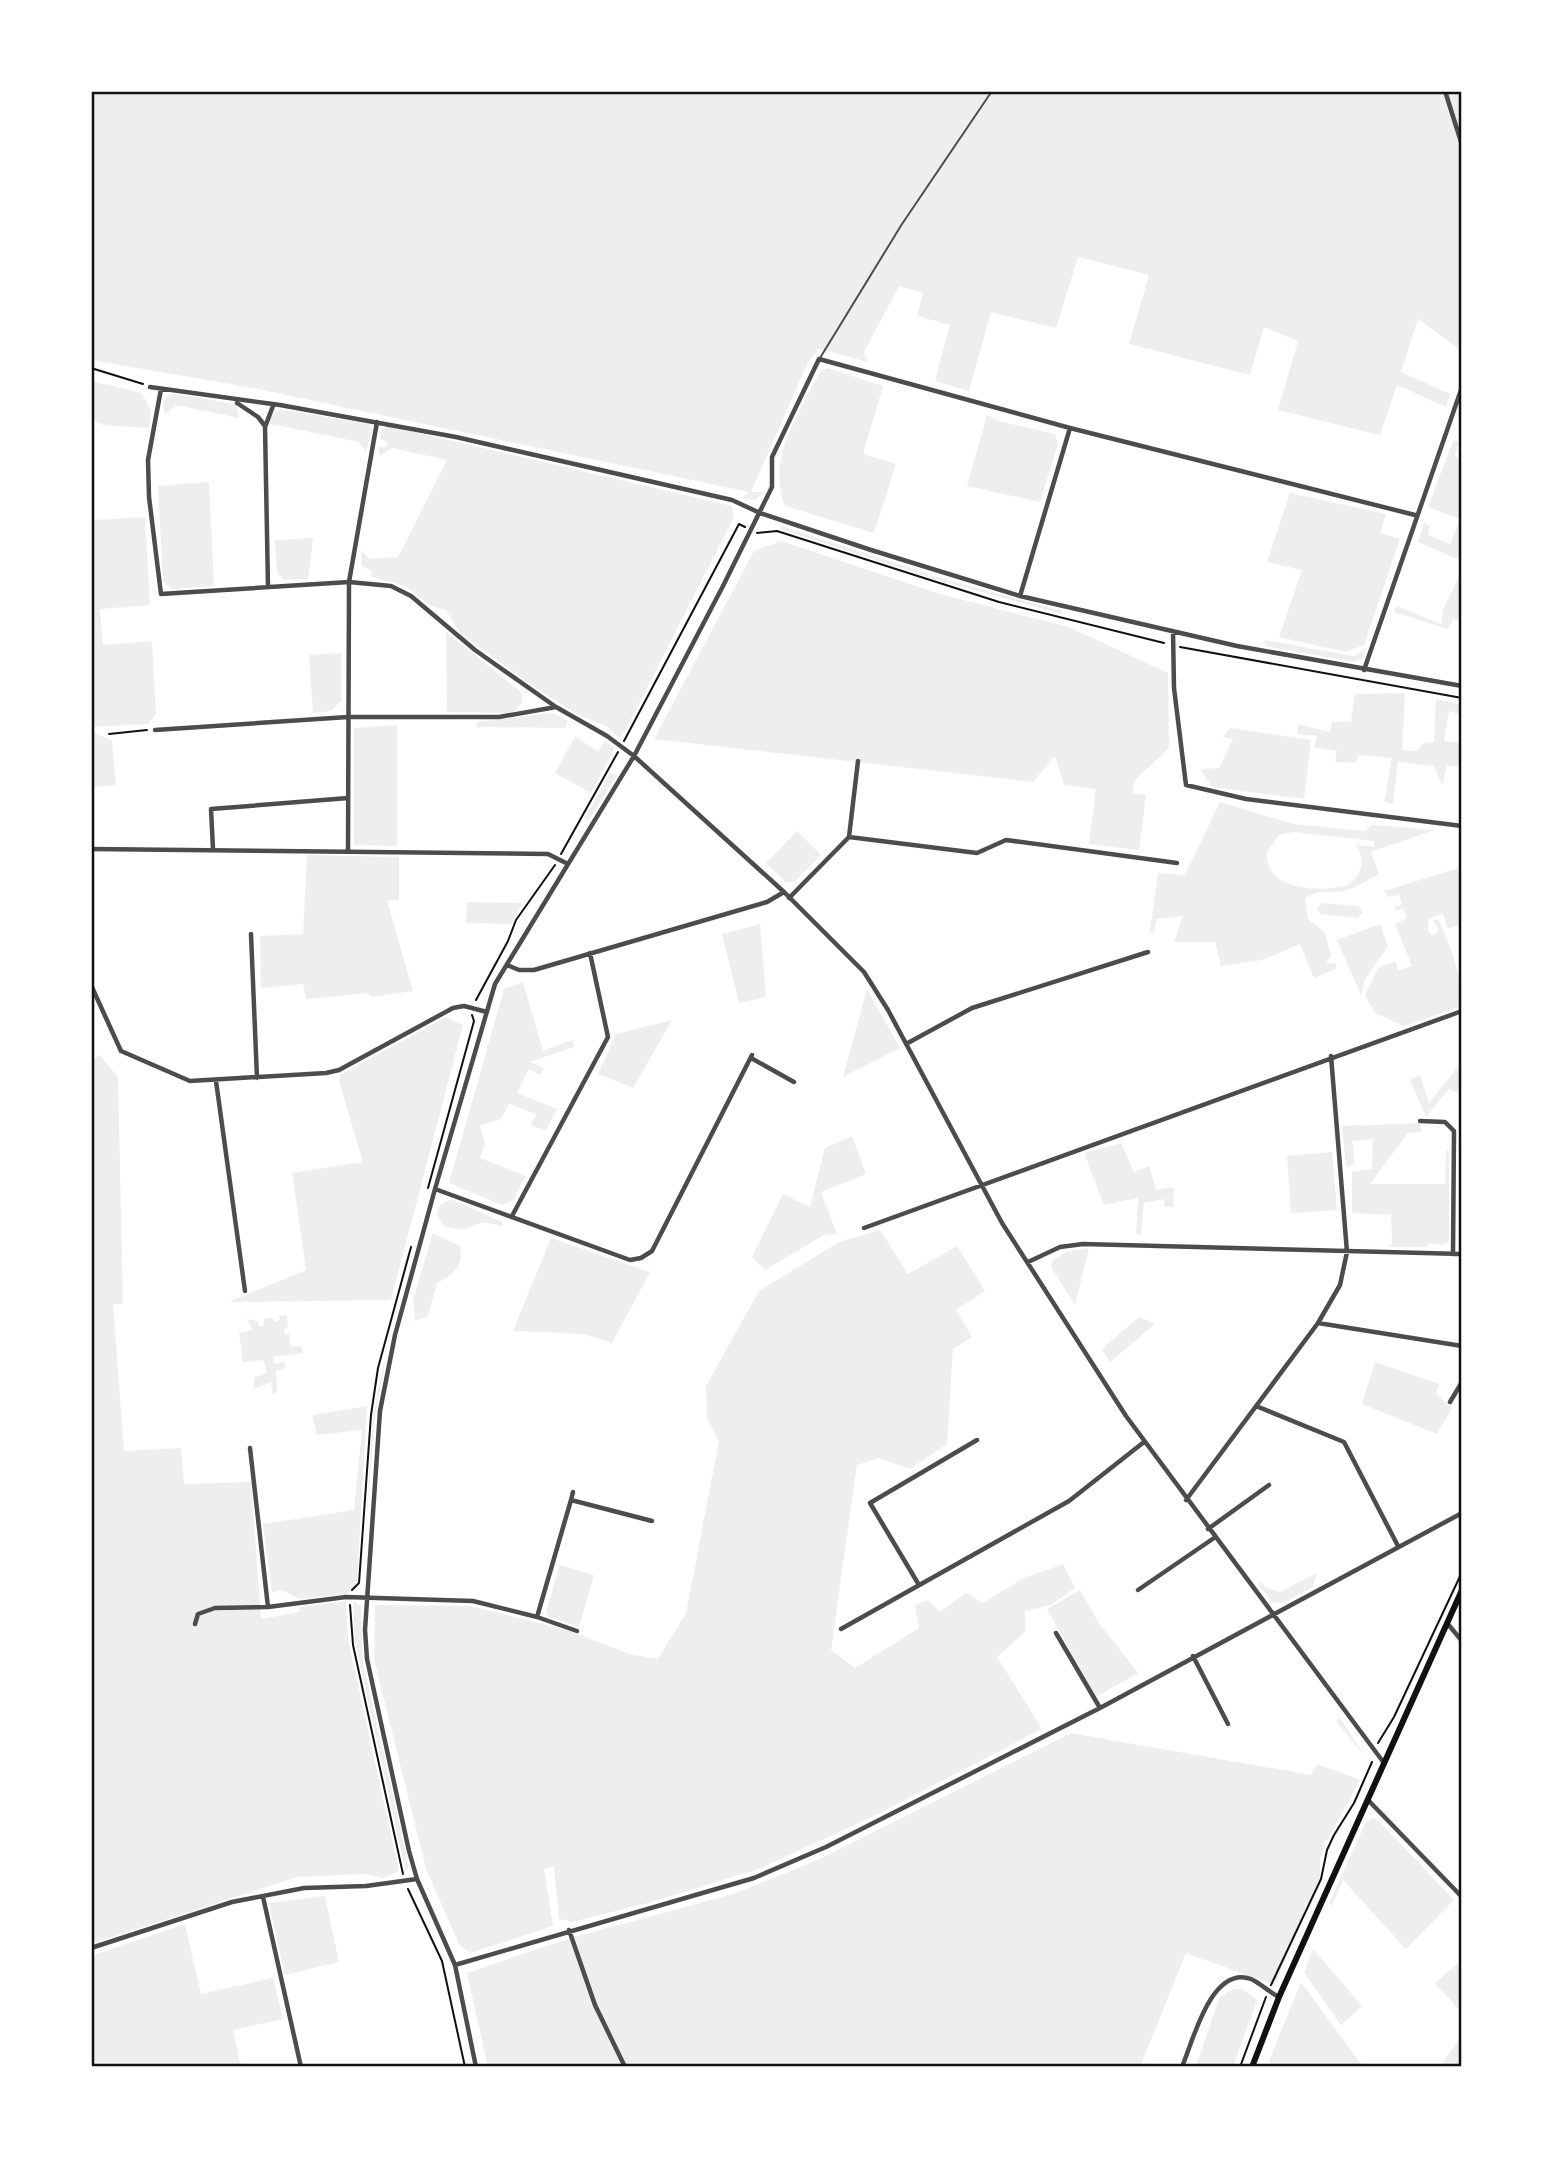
<svg xmlns="http://www.w3.org/2000/svg" width="1553" height="2158" viewBox="0 0 1553 2158" font-family="'Work Sans',sans-serif">
  <rect width="100%" height="100%" fill="#fff"/>
  <path fill="#eee" fill-rule="evenodd" d="M91 91H1462V351L1418 319 1401 372 1450 394 1446 407 1397 385 1380 435 1278 410 1298 341 1264 327 1250 375 1129 344 1149 275 1078 257 1056 328 991 312 969 391 935 381 950 325 917 316 923 293 899 286 864 352 868 362 819 349 808 362 751 492H765L755 500 742 498 749 492 253 388 91 360Z
    M828 368 883 386 863 454 896 464 874 533 785 506C766 458 799 415 820 371Z
    M91 381 142 393 151 411 149 428 103 425 91 419Z
    M175 394 230 403 237 407 239 418 176 405 165 414 163 403 169 395Z
    M280 409 369 424 372 429 366 452 359 442 270 424V416Z
    M987 415 999 421 1055 434 1058 444 1040 502 967 486Z
    M389 426 732 506 734 517 623 735 619 738 608 727 578 715 530 684 460 633 446 610 431 606 405 586 372 577 371 571 362 566 361 550 370 559 398 557 447 460 392 448 380 456 378 447H387V442L380 439 381 430Z
    M1453 441H1459L1455 456 1462 459V509H1459L1462 561 1418 542 1424 523 1430 526 1428 535 1450 544 1460 519 1428 507Z
    M209 482 214 586 172 589 163 581 158 486Z
    M1290 493 1386 514 1380 533 1400 539 1364 645 1346 652 1279 637 1302 570 1267 562Z
    M91 495 93 520 145 517 150 605 100 609 103 645 152 641 156 714 148 724 91 727Z
    M782 526 929 574 928 577 780 529Z
    M313 538 308 579 284 580 277 572 275 540Z
    M781 541 940 594 1069 627 1168 673 1169 748 1134 781 1133 793 1146 795 1139 850 1089 844 1096 789 1064 785 1055 756 1033 782 654 739 754 551Z
    M1462 570V621L1453 619 1448 629 1394 612 1396 606 1441 624 1443 610Z
    M930 575 1062 611V614L930 578Z
    M446 632 522 693V702L513 713 447 712Z
    M1264 640 1353 656 1365 650 1363 658 1354 662 1265 646Z
    M341 653V701L331 711 313 713 309 655Z
    M1405 693 1402 750 1417 751 1424 743 1434 742 1436 699 1462 705V714L1449 711 1444 741 1462 743V766H1447L1442 785 1434 766 1398 762 1393 804 1384 802 1392 758 1359 755 1356 763 1335 762 1337 751 1314 747 1317 736 1297 734 1298 724 1330 732 1332 722 1351 721 1355 694Z
    M551 713 568 721 565 728 476 727 478 722Z
    M397 725V846L354 845V728Z
    M1230 728 1311 740 1304 799 1212 787 1200 769 1219 768 1233 739 1223 737Z
    M91 731 112 741 116 785 91 787Z
    M575 736 598 752 605 741 615 748 591 793 555 773Z
    M610 773 617 775 589 820 584 819Z
    M1220 802 1294 824 1365 831 1372 825 1434 830 1371 852 1379 874C1368 880 1355 888 1343 891 1326 894 1324 888 1305 898L1308 919 1325 933 1331 956 1326 963H1335L1337 968 1314 978 1300 944 1262 960 1221 966 1215 942H1174L1183 916 1157 919 1153 934 1150 932 1158 873 1185 875ZM1294 832 1374 841V847L1356 845C1366 860 1362 877 1346 886 1318 892 1264 890 1267 852L1279 835Z
    M797 831 821 855 794 882H786L766 863Z
    M307 855 399 857V900H387L413 991 371 997 368 993 306 999 303 984 261 988 260 936 303 934Z
    M1462 867V924L1448 929 1443 913 1428 919V931L1432 935 1437 933 1438 928 1433 921 1438 919C1451 946 1462 976 1462 1006L1404 1026 1375 1013 1365 996 1378 968 1395 961 1398 970 1412 966 1395 924 1407 918 1403 908 1396 911 1395 907 1402 904 1399 895 1388 897 1384 891Z
    M467 902 523 903 512 924 466 923Z
    M1322 903 1358 906 1363 913 1357 918 1321 914 1317 909Z
    M760 924 766 997 739 1003 722 934Z
    M1380 924 1388 946 1365 979 1361 995 1337 940Z
    M523 982 543 1051 572 1040 574 1047 530 1062 544 1068 540 1075 529 1069 517 1093 557 1109 546 1131 531 1125 536 1114 509 1104 501 1119 480 1126 485 1143 480 1158 526 1176 513 1200 502 1205 449 1183 504 989Z
    M867 989 900 1048 843 1077Z
    M446 1017 463 1025 391 1300 229 1302 306 1270 292 1173 363 1162 339 1081 340 1075Z
    M672 1020 633 1088 598 1074 616 1034Z
    M100 1055 118 1077 123 1304H113L124 1451 181 1448 184 1484 251 1482 261 1619 300 1612 299 1607 346 1601 348 1639 399 1871 383 1878 367 1874 297 1877 91 1944V1060Z
    M1460 1064 1462 1094 1449 1089 1426 1117 1410 1080 1420 1075 1429 1103Z
    M1420 1123 1421 1132 1408 1133 1370 1184H1445L1446 1150 1449 1151V1241L1442 1245 1429 1243 1427 1247H1387L1392 1244 1391 1215 1352 1213V1172L1372 1169 1373 1139 1352 1141 1355 1164 1346 1167 1342 1126Z
    M852 1136 866 1174 821 1192 837 1234 824 1235 765 1270 752 1257 783 1194 810 1207 825 1148Z
    M1121 1143 1134 1172 1149 1166 1156 1190 1174 1187 1173 1207H1164L1165 1199 1144 1203 1141 1235 1136 1234 1138 1198 1104 1205 1084 1153Z
    M1332 1152 1337 1210 1291 1213 1287 1156Z
    M451 1199 502 1222V1226L483 1222 461 1230 443 1226 437 1215 439 1206Z
    M880 1230 908 1274 957 1246 985 1291 956 1310 972 1337 953 1349 947 1444 910 1469 879 1458 857 1465 831 1650 855 1668 919 1628 915 1605 928 1600 940 1612 966 1593 983 1603 1022 1579 1063 1564 1075 1588 1051 1605 1025 1611V1632L997 1657 1042 1729 876 1815 759 1869 648 1903 572 1922 559 1919 554 1866 544 1869 553 1926 470 1953 459 1944 426 1869 374 1659 375 1605 471 1606 567 1630 630 1654 658 1659 686 1613 719 1441 707 1418 706 1386 759 1291 839 1242Z
    M433 1233 460 1246C464 1267 454 1274 437 1283L428 1316 415 1321 413 1300Z
    M551 1238 650 1272 612 1343 583 1334 513 1331Z
    M1089 1248 1075 1305 1051 1267 1053 1260 1066 1252Z
    M287 1315 288 1327 284 1329 285 1335 289 1333 291 1347 301 1346 303 1353 273 1357 274 1364 284 1362 286 1367 276 1372 277 1392 272 1394 271 1382 254 1389V1378L266 1373 264 1360 243 1362 239 1333 252 1330 247 1319 257 1321 260 1327 264 1325V1319L271 1317 275 1322 280 1320 279 1316Z
    M1139 1317 1155 1324 1110 1362 1102 1349Z
    M393 1318 375 1415 363 1566 373 1415Z
    M1375 1362 1439 1384 1436 1394 1452 1408 1437 1434 1362 1404Z
    M367 1406 357 1583 347 1594 300 1599 281 1590 272 1592 263 1524 354 1510 362 1430 317 1435 312 1415Z
    M560 1565 594 1575 579 1627 549 1617 546 1611Z
    M1317 1573 1313 1587 1284 1603 1272 1602 1258 1584 1261 1581 1266 1588 1280 1592Z
    M1080 1590 1099 1623 1138 1673 1096 1697 1047 1609Z
    M353 1601 361 1606 363 1663 409 1866 406 1873 355 1642Z
    M1340 1718 1369 1763 1327 1841 1325 1840 1323 1845 1325 1847 1320 1858V1876L1306 1914V1901L1304 1913 1275 1985 1186 1953 1140 2067H488L467 1973 567 1939 733 1894 818 1860 1071 1733 1311 1775 1317 1764 1360 1780 1369 1762 1336 1721Z
    M1372 1818 1378 1820 1454 1900 1406 1949 1343 1880 1332 1906 1329 1903 1366 1822Z
    M325 1896 339 1962 285 1975 269 1903Z
    M185 1924 201 1994 273 1978 283 2019 233 2030 241 2067H91V1956Z
    M1313 1949 1362 2006 1341 2025 1304 1973Z
    M1462 1960V2013L1435 1983Z
    M1301 1982 1361 2064 1363 2067H1274L1269 2061Z
    M1232 1989H1243L1257 2000 1233 2067H1196L1219 1998Z
    M1462 2034V2067H1440Z"/>
  <g fill="none" stroke-linecap="round" stroke-linejoin="round">
    <path stroke="#111" stroke-width="2" d="M91 368 143 384
      M757 533 777 531 999 602 1164 643
      M1180 647 1462 698
      M109 734 147 730
      M624 741 739 524 745 527
      M561 854 618 752
      M476 1000 508 941 516 920 555 865
      M428 1188 474 1021 472 1015
      M352 1590 359 1583 371 1415 378 1368 411 1247
      M350 1605 353 1645 403 1874
      M1378 1743 1394 1717 1462 1572
      M408 1889 442 1961 465 2067
      M1271 1985 1321 1879 1327 1850 1334 1835 1354 1803 1372 1762
      M1240 2067 1266 1997"/>
    <path stroke="#4c4c4c" stroke-width="2" d="M820 358 902 224 992 91"/>
    <path stroke="#4c4c4c" stroke-width="4.5" d="M1445 91 1462 145
      M150 387 280 405 456 437 732 500 760 513 871 550 1020 596 1237 646 1462 686
      M161 389 148 460 149 497 161 594 349 582 391 586 411 596 475 650 556 707 607 736 634 756 784 892 864 972 888 1010 1002 1223 1126 1416 1384 1763
      M237 403 258 417 265 426
      M268 587 265 427 273 406
      M1020 596 1070 428
      M1173 631 1174 688 1186 785 1246 799 1462 826
      M1364 670 1462 387
      M155 730 348 717H499L556 707
      M849 837 977 853 1006 840 1177 863
      M91 849 548 854 568 864
      M213 849 211 809 348 798
      M348 851 349 582 377 422
      M789 898 849 837 858 761
      M251 934 257 1078
      M507 965 519 970H534L767 902 784 892
      M91 985 121 1051 190 1081 326 1073 339 1070 453 1008 464 1006 487 1012
      M906 1044 972 1008 1148 952
      M751 1058 794 1082
      M216 1081 245 1291
      M1420 1121 1445 1122 1454 1131 1453 1254
      M435 1189 630 1260 641 1258 652 1251 752 1055
      M512 1216 608 1037 590 953
      M864 1228 1462 1011
      M1028 1262 1060 1247 1083 1244 1462 1254
      M1318 1323 1462 1346
      M1450 1402 1462 1382
      M1256 1406 1344 1442 1398 1546
      M250 1448 268 1607
      M571 1500 573 1492
      M1186 1500 1318 1323 1340 1285 1347 1252 1331 1056
      M1208 1529 1269 1485
      M919 1585 870 1503 977 1440
      M1138 1590 1214 1538
      M537 1617 577 1631
      M1447 1623 1462 1641
      M195 1624 198 1614 215 1608 268 1607 346 1597 473 1601 537 1617 571 1500 652 1521
      M841 1629 1069 1501 1144 1442
      M1056 1633 1100 1708
      M1193 1656 1228 1724
      M1368 1800 1462 1897
      M263 1897 301 2067
      M569 1930 595 2005 625 2067
      M91 1948 232 1902 304 1888 366 1886 417 1879
      M455 1965 754 1878 826 1847 1100 1708 1462 1513
      M476 2067 455 1965 417 1879 409 1851 367 1659 365 1630 380 1411 395 1335 435 1189 495 984 634 756 723 586 772 487V457L819 359 1070 428 1415 515
      M1182 2067C1193 2041 1211 1965 1251 1979 1260 1983 1269 1992 1279 1997"/>
    <path stroke="#111" stroke-width="6" d="M1252 2067 1279 1997 1462 1590"/>
  </g>
  <rect width="1553" height="2158" fill="none" stroke="#ffffff" stroke-width="186"/>
  <rect x="93" y="93" width="1367" height="1972" fill="none" stroke="#111" stroke-width="2.5"/>
</svg>
